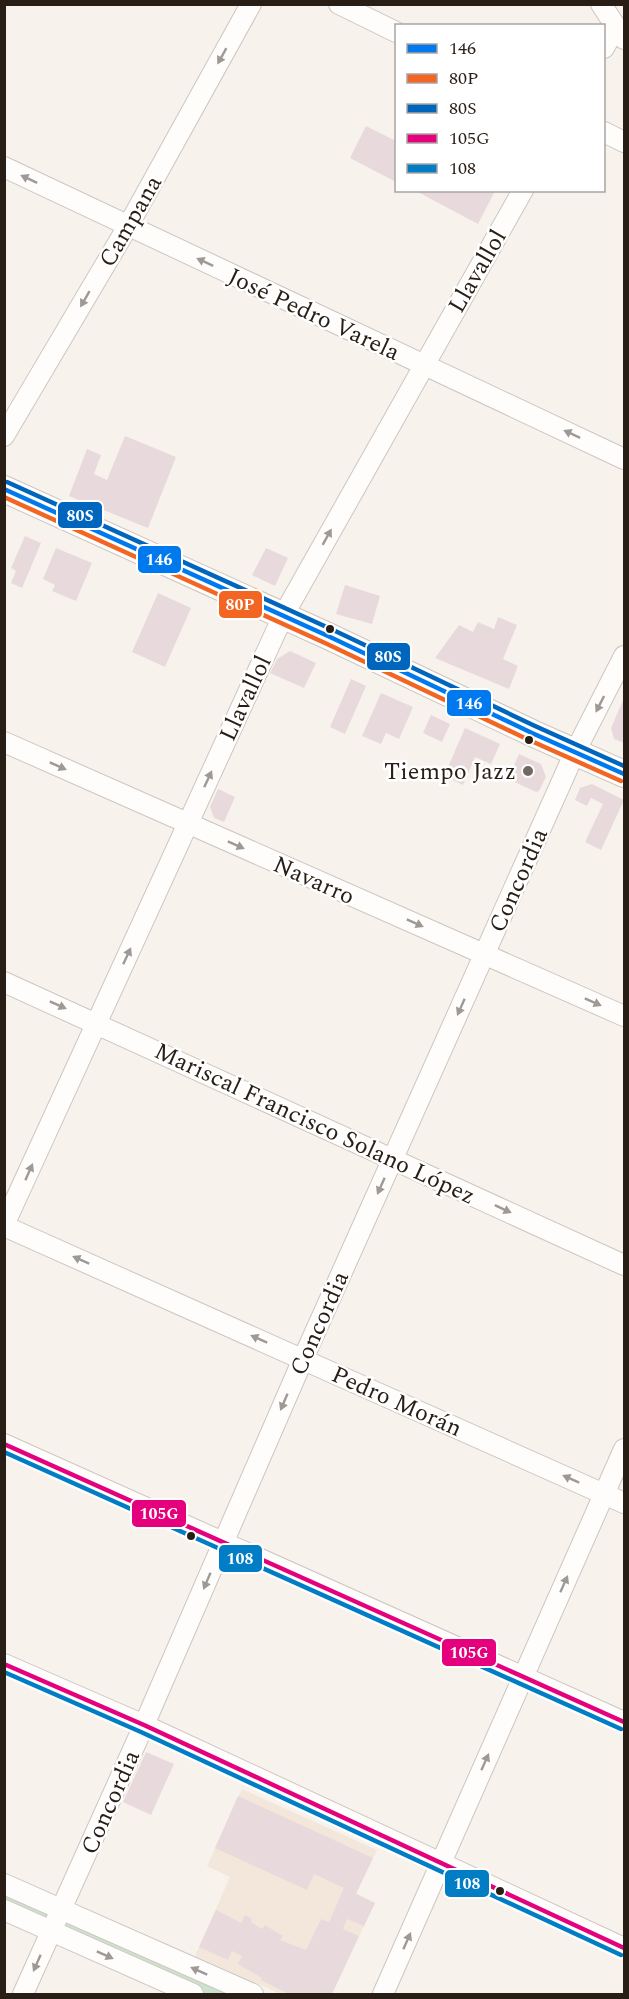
<svg xmlns="http://www.w3.org/2000/svg" width="629" height="1999" viewBox="0 0 629 1999" font-family="Spectral,serif">
  <style>
    .education { fill: #f3e7db }
    .green { fill: #cbe2cd }
    .building { fill: #e8dadc }
    .lines { fill: none; stroke-linecap: round; stroke-linejoin: round }
    .minor-casing { stroke: #cec5bf; stroke-width: 22 }
    .major-casing { stroke: #cec5bf; stroke-width: 28 }
    .minor { stroke: #fefdfc; stroke-width: 20 }
    .major { stroke: #fefdfc; stroke-width: 26 }
    .bus-1-casing { stroke: #fff; stroke-width: 9 }
    .bus-2-casing { stroke: #fff; stroke-width: 9 }
    .bus-3-casing { stroke: #fff; stroke-width: 9 }
    .bus-4-casing { stroke: #fff; stroke-width: 9 }
    .bus-5-casing { stroke: #fff; stroke-width: 9 }
    .bus-1 { stroke: #0079ef; stroke-width: 4.5 }
    .bus-2 { stroke: #f26522; stroke-width: 4.5 }
    .bus-3 { stroke: #0065bd; stroke-width: 4.5 }
    .bus-4 { stroke: #e5007d; stroke-width: 4.5 }
    .bus-5 { stroke: #007dc5; stroke-width: 4.5 }
    .oneway { fill: #9e9994 }
    .bus-dot { fill: #291e16; stroke: #fff; stroke-width: 2 }
    .poi-dot { fill: #716861; stroke: #fff; stroke-width: 2 }
    .labels { text-anchor: middle; stroke-width: 5; stroke-linejoin: round; paint-order: stroke }
    .street-label { font-size: 24px; fill: #291e16; stroke: #fff }
    .poi-label { font-size: 24px; fill: #291e16; stroke: #fff; text-anchor: end }
    .line-badge { stroke: #fff; stroke-width: 2 }
    .badge-label { font-size: 16px; text-anchor: middle; font-weight: bold; fill: #fff }
  </style>
  <rect width="100%" height="100%" fill="#f8f2ed"/>
  <path class="education" d="M242 1789 377 1850 356 1893 375 1903 332 1994H281L195 1956 230 1877 207 1866Z"/>
  <path class="green" d="M5 1884 253 1994H193L5 1910Z"/>
  <path class="building" d="M366 126 396 141V182L350 158Z
    M414 190H494L495 191 478 224Z
    M125 436 176 457 148 528 69 496 87 449 101 455 94 474 107 480Z
    M25 536 41 543 22 588 11 583 16 571 11 568Z
    M56 548 92 563 76 601 52 591 55 585 43 579Z
    M266 548 288 558 275 586 252 575Z
    M345 585 380 596 372 624 336 614Z
    M158 593 191 608 165 667 132 652Z
    M498 617 517 625 503 659 518 666 509 689 435 658 459 625 473 632 478 622 494 629Z
    M290 651 316 663 304 688 270 673 277 659Z
    M351 679 366 686 345 734 330 727Z
    M381 693 413 707 399 739 386 733 381 744 362 736Z
    M624 698V743L614 739 611 728Z
    M431 715 450 724 442 742 423 733Z
    M465 728 500 744 491 764 475 757 463 785 444 776Z
    M519 754 541 764 546 777 539 791 536 792 508 779Z
    M592 784 624 800 601 850 585 842 603 804 591 798 587 806 575 800 580 788Z
    M218 789 235 797 224 822 214 818 210 807Z
    M146 1752 174 1764 151 1815 123 1802Z
    M238 1796 373 1858 356 1894 375 1903 364 1926 347 1919 343 1929 359 1936 332 1994H286L287 1993 261 1980 262 1978 238 1964 242 1956 232 1951 228 1960 199 1947 216 1910 241 1923 245 1915 252 1919 251 1922 262 1929 265 1925 283 1936 280 1940 306 1950 321 1919 329 1922 344 1888 314 1874 307 1890 215 1848Z"/>
  <g class="lines">
    <defs>
      <path id="minor" d="M339 4 396 32
        M601 4 624 39
        M604 48 616 26
        M604 132 624 142
        M4 167 624 459
        M4 436 128 226 251 4
        M4 742 624 1016
        M4 982 624 1265
        M4 1225 283 616 523 190
        M4 1226 624 1503
        M4 1444 624 1722
        M4 1664 144 1725 624 1948
        M4 1884 253 1994
        M4 1910 193 1994
        M23 1994 144 1725 303 1359 575 752 624 656
        M383 1994 624 1449"/>
      <path id="major" d="M4 489 328 636 532 733 624 774"/>
    </defs>
    <use href="#minor" class="minor-casing"/>
    <use href="#major" class="major-casing"/>
    <use href="#minor" class="minor"/>
    <use href="#major" class="major"/>
    <defs>
      <path id="bus-1" d="M4 489 328 636 532 733 624 774"/>
      <path id="bus-2" d="M4 497 325 643 529 740 621 781"/>
      <path id="bus-3" d="M7 482 331 629 535 726 624 766"/>
      <path id="bus-4" d="M4 1444 624 1722
        M4 1664 144 1725 624 1948"/>
      <path id="bus-5" d="M4 1452 621 1729
        M4 1672 141 1732 621 1955"/>
    </defs>
    <use href="#bus-1" class="bus-1-casing"/>
    <use href="#bus-2" class="bus-2-casing"/>
    <use href="#bus-3" class="bus-3-casing"/>
    <use href="#bus-4" class="bus-4-casing"/>
    <use href="#bus-5" class="bus-5-casing"/>
    <use href="#bus-1" class="bus-1"/>
    <use href="#bus-2" class="bus-2"/>
    <use href="#bus-3" class="bus-3"/>
    <use href="#bus-4" class="bus-4"/>
    <use href="#bus-5" class="bus-5"/>
  </g>
  <defs><path id="oneway-solid" d="M-6-.8H1V-3.2L6.5 0L1 3.2V.8H-6Z" transform="scale(1.5)"/></defs>
  <g class="oneway">
    <use href="#oneway-solid" transform="translate(222 56) rotate(119)"/>
    <use href="#oneway-solid" transform="translate(29 179) rotate(-155)"/>
    <use href="#oneway-solid" transform="translate(205 262) rotate(-155)"/>
    <use href="#oneway-solid" transform="translate(85 299) rotate(120)"/>
    <use href="#oneway-solid" transform="translate(572 434) rotate(-155)"/>
    <use href="#oneway-solid" transform="translate(327 537) rotate(-61)"/>
    <use href="#oneway-solid" transform="translate(600 704) rotate(117)"/>
    <use href="#oneway-solid" transform="translate(58 766) rotate(24)"/>
    <use href="#oneway-solid" transform="translate(208 779) rotate(-65)"/>
    <use href="#oneway-solid" transform="translate(236 845) rotate(24)"/>
    <use href="#oneway-solid" transform="translate(415 923) rotate(24)"/>
    <use href="#oneway-solid" transform="translate(127 956) rotate(-65)"/>
    <use href="#oneway-solid" transform="translate(593 1002) rotate(24)"/>
    <use href="#oneway-solid" transform="translate(58 1005) rotate(24)"/>
    <use href="#oneway-solid" transform="translate(461 1007) rotate(114)"/>
    <use href="#oneway-solid" transform="translate(29 1172) rotate(-66)"/>
    <use href="#oneway-solid" transform="translate(381 1186) rotate(114)"/>
    <use href="#oneway-solid" transform="translate(503 1209) rotate(25)"/>
    <use href="#oneway-solid" transform="translate(81 1260) rotate(-156)"/>
    <use href="#oneway-solid" transform="translate(259 1339) rotate(-156)"/>
    <use href="#oneway-solid" transform="translate(284 1402) rotate(113)"/>
    <use href="#oneway-solid" transform="translate(571 1479) rotate(-156)"/>
    <use href="#oneway-solid" transform="translate(207 1581) rotate(113)"/>
    <use href="#oneway-solid" transform="translate(564 1584) rotate(-66)"/>
    <use href="#oneway-solid" transform="translate(485 1762) rotate(-66)"/>
    <use href="#oneway-solid" transform="translate(407 1941) rotate(-66)"/>
    <use href="#oneway-solid" transform="translate(105 1955) rotate(24)"/>
    <use href="#oneway-solid" transform="translate(37 1963) rotate(114)"/>
    <use href="#oneway-solid" transform="translate(199 1971) rotate(-156)"/>
  </g>
  <g class="bus-dot">
    <circle cx="330" cy="629" r="5"/>
    <circle cx="529" cy="740" r="5"/>
    <circle cx="191" cy="1536" r="5"/>
    <circle cx="500" cy="1891" r="5"/>
  </g>
  <circle class="poi-dot" cx="528" cy="771" r="6"/>
  <g class="labels">
    <g class="street-label">
      <text transform="translate(130 221) rotate(-60)" y="8">Campana</text>
      <text transform="translate(477 271) rotate(-60)" y="8">Llavallol</text>
      <text transform="translate(314 314) rotate(25)" y="8">José Pedro Varela</text>
      <text transform="translate(245 698) rotate(-65)" y="8">Llavallol</text>
      <text transform="translate(314 880) rotate(24)" y="8">Navarro</text>
      <text transform="translate(518 880) rotate(-66)" y="8">Concordia</text>
      <text transform="translate(315 1123) rotate(25)" y="8">Mariscal Francisco Solano López</text>
      <text transform="translate(319 1323) rotate(-66)" y="8">Concordia</text>
      <text transform="translate(397 1401) rotate(24)" y="8">Pedro Morán</text>
      <text transform="translate(110 1802) rotate(-66)" y="8">Concordia</text>
    </g>
    <g class="poi-label">
      <text x="516" y="779">Tiempo Jazz</text>
    </g>
  </g>
  <g class="line-badge">
    <rect x="57" y="501" width="46" height="28" rx="6" fill="#0065bd"/>
    <rect x="137" y="545" width="45" height="29" rx="6" fill="#0079ef"/>
    <rect x="218" y="590" width="45" height="29" rx="6" fill="#f26522"/>
    <rect x="366" y="642" width="45" height="29" rx="6" fill="#0065bd"/>
    <rect x="446" y="689" width="46" height="28" rx="6" fill="#0079ef"/>
    <rect x="131" y="1499" width="56" height="29" rx="6" fill="#e5007d"/>
    <rect x="218" y="1544" width="45" height="29" rx="6" fill="#007dc5"/>
    <rect x="441" y="1638" width="56" height="29" rx="6" fill="#e5007d"/>
    <rect x="444" y="1869" width="46" height="29" rx="6" fill="#007dc5"/>
  </g>
  <g class="badge-label">
    <text x="80" y="521">80S</text>
    <text x="159" y="565">146</text>
    <text x="240" y="610">80P</text>
    <text x="388" y="662">80S</text>
    <text x="469" y="709">146</text>
    <text x="159" y="1519">105G</text>
    <text x="240" y="1564">108</text>
    <text x="469" y="1658">105G</text>
    <text x="467" y="1889">108</text>
  </g>
  <rect width="629" height="1999" fill="none" stroke="#291e16" stroke-width="12"/>
  <rect x="395" y="24" width="210" height="168" fill="#ffffff" stroke="#a9a5a2" stroke-width="1.5"/>
  <rect x="407" y="44" width="30" height="9" fill="#0079ef" stroke="#a9a5a2" stroke-width="1.5"/>
  <text x="449" y="54" font-size="18" fill="#291e16">146</text>
  <rect x="407" y="74" width="30" height="9" fill="#f26522" stroke="#a9a5a2" stroke-width="1.5"/>
  <text x="449" y="84" font-size="18" fill="#291e16">80P</text>
  <rect x="407" y="104" width="30" height="9" fill="#0065bd" stroke="#a9a5a2" stroke-width="1.5"/>
  <text x="449" y="114" font-size="18" fill="#291e16">80S</text>
  <rect x="407" y="134" width="30" height="9" fill="#e5007d" stroke="#a9a5a2" stroke-width="1.5"/>
  <text x="449" y="144" font-size="18" fill="#291e16">105G</text>
  <rect x="407" y="164" width="30" height="9" fill="#007dc5" stroke="#a9a5a2" stroke-width="1.5"/>
  <text x="449" y="174" font-size="18" fill="#291e16">108</text>
</svg>
